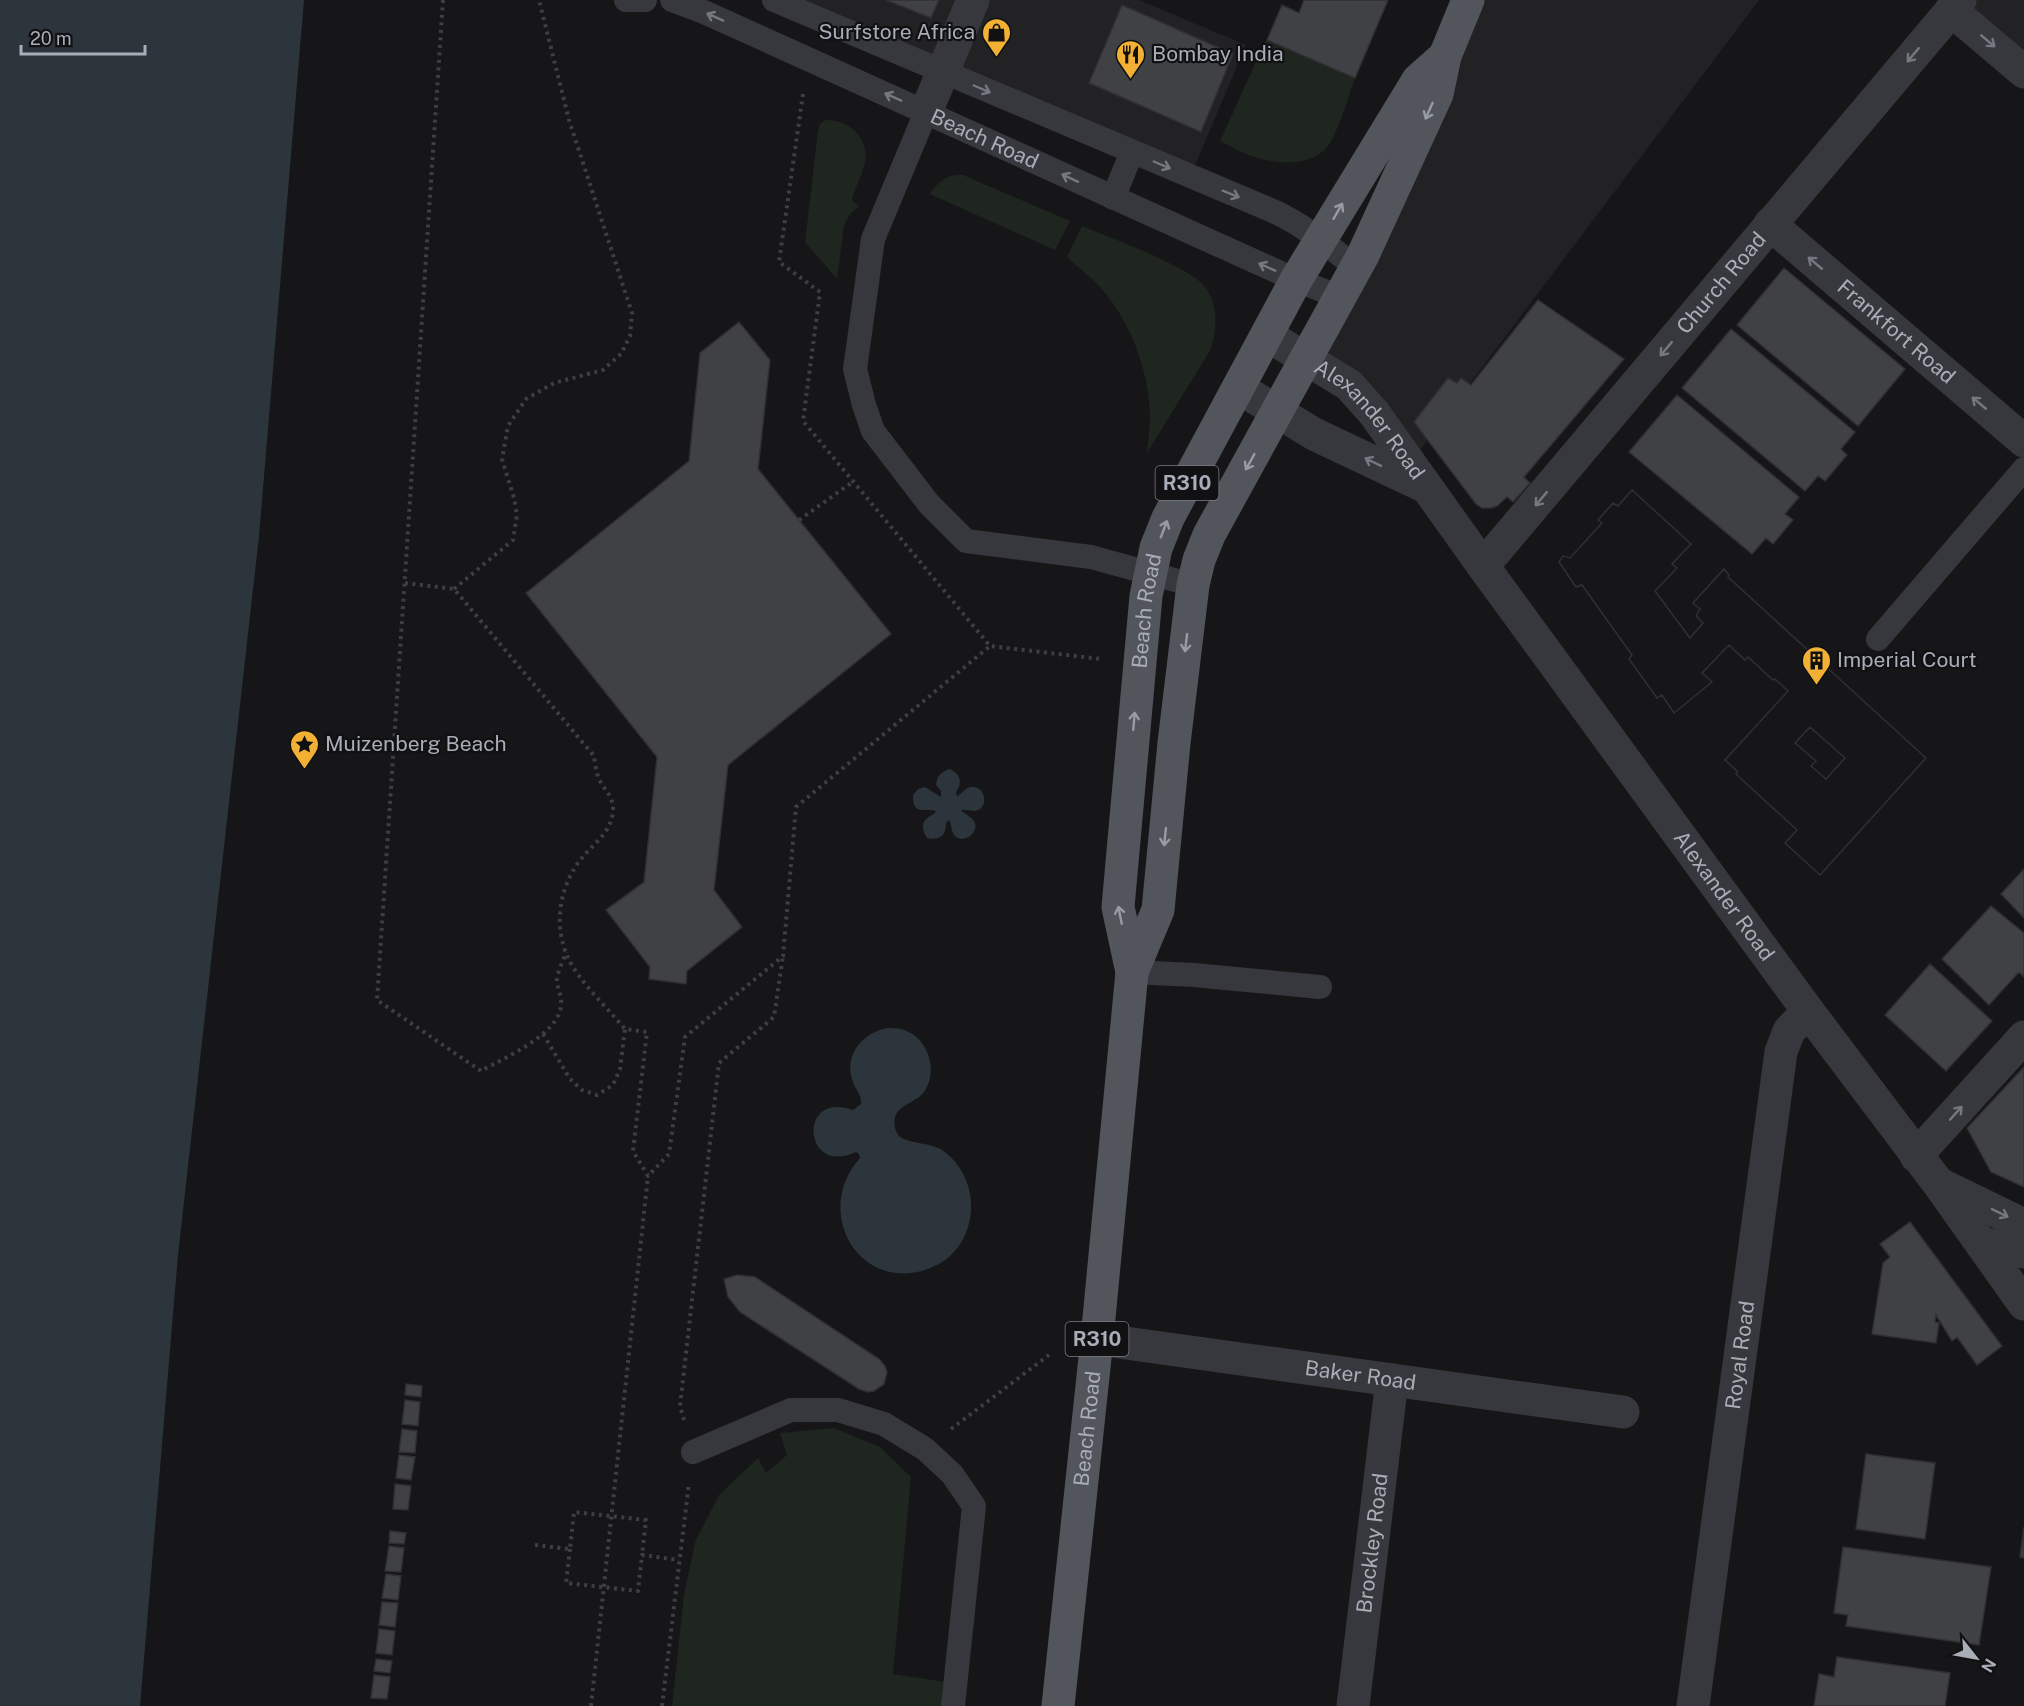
<svg xmlns="http://www.w3.org/2000/svg" width="2024" height="1706" viewBox="0 0 2024 1706" font-family="'Public Sans',sans-serif">
  <style>
    .built { fill: #222225 }
    .green { fill: #1e261f }
    .water { fill: #2c353c }
    .building { fill: #404145; stroke: #303034; stroke-width: 1.5; fill-rule: evenodd }
    .lines { fill: none; stroke-linecap: round; stroke-linejoin: round }
    .path { stroke: #3d3f44; stroke-width: 4; stroke-dasharray: 3 4.5; stroke-linecap: butt }
    .service { stroke: #37383d; stroke-width: 24 }
    .minor { stroke: #37383d; stroke-width: 33 }
    .primary { stroke: #53555c; stroke-width: 33 }
    .path-bridge { stroke: #3d3f44; stroke-width: 4; stroke-dasharray: 3 4.5; stroke-linecap: butt }
    .oneway { stroke: #757881 }
    .oneway2 { stroke: #979ba6 }
    .labels { text-anchor: middle; stroke-width: 4.5; stroke-linejoin: round; paint-order: stroke }
    .shield { fill: #111113; stroke: #7b7e86; stroke-width: 1.5 }
    .shield-label { font-size: 20px; font-weight: bold; fill: #a8adb8 }
    .poi-label { font-size: 21px; fill: #a8adb8; stroke: #111113; text-anchor: start }
    .street-label { font-size: 21px; fill: #a8adb8; stroke: #111113 }
  </style>
  <rect width="100%" height="100%" fill="#161618"/>
  <path class="built" d="M774 0H1139L1246 45 1190 177Z
    M1468 0H1759L1411 462 1306 358Z
    M1960 0H2024V72Z"/>
  <path class="green" d="M1266 40 1355 78C1349 95 1339 129 1330 143 1315 166 1282 165 1258 158 1245 155 1232 147 1220 141Z
    M825 120C848 119 870 138 865 162 863 174 856 186 852 198L853 202 859 206 850 214 844 225 837 279 805 242 818 131 820 124Z
    M955 175H963L1070 221 1055 250 930 194C936 184 943 178 955 175Z
    M1082 226C1108 237 1191 267 1205 287 1219 306 1217 328 1211 349L1147 453C1148 440 1150 428 1150 416 1149 370 1130 319 1098 285 1089 275 1077 267 1067 257Z
    M834 1428 880 1447 911 1477 893 1674 945 1682 943 1706H672L684 1596 695 1542 719 1495 758 1458 766 1473 787 1455 780 1433Z"/>
  <path class="water" d="M0 0H304L259 536 178 1255 140 1706H0Z
    M949 769C960 773 963 782 956 792L957 796C962 794 966 786 973 787 984 787 988 802 980 809 974 813 967 809 961 810 965 815 973 817 975 823 978 833 965 843 956 837 951 833 952 825 949 820L946 823C946 836 939 841 927 838 920 827 922 819 934 814L936 811C924 807 913 817 913 795L918 789 925 787 941 797V791L936 785C937 776 940 773 949 769Z
    M887 1028C892 1028 897 1028 901 1029 928 1036 939 1070 924 1092 917 1101 906 1103 898 1111 893 1117 893 1130 899 1136 906 1143 931 1143 942 1150 978 1175 981 1228 949 1257 942 1263 933 1267 925 1270 857 1291 813 1210 860 1158L859 1154 856 1152C803 1177 797 1090 853 1110L861 1104C862 1095 856 1091 853 1082 843 1056 862 1033 887 1028Z"/>
  <path class="building" d="M886 0H939L931 18Z
    M1304 0H1388L1355 78 1267 40 1282 5 1299 13Z
    M1122 5 1233 54 1201 132 1089 83Z
    M1784 268 1905 369 1858 426 1737 325Z
    M1538 300 1624 359 1524 477 1530 483 1513 502 1507 497 1497 506 1491 508H1482L1476 504 1414 422 1448 378 1457 383 1461 378 1471 385Z
    M739 322 770 360 758 469 891 634 728 765 714 890 742 927 687 971 686 984 649 979 650 967 606 910 644 882 657 757 526 593 689 461 700 353Z
    M1731 329 1855 432 1841 449 1847 455 1825 481 1818 476 1805 491 1682 388Z
    M1677 395 1799 497 1785 514 1793 520 1773 544 1766 538 1752 554 1629 452Z
    M1632 490 1691 544 1672 564 1677 568 1655 591 1690 638 1703 623 1696 616 1700 609 1693 603 1724 569 1729 575 1728 577 1926 758 1820 875 1785 843 1797 830 1736 774 1738 772 1725 760 1788 691 1775 679 1773 680 1748 657 1745 660 1729 645 1702 673 1712 682 1674 713 1662 695 1657 698 1629 659 1632 655 1582 585 1576 587 1559 562 1563 556 1570 558 1602 523 1598 520 1613 503 1618 506ZM1810 727 1845 758 1826 779 1811 766 1816 761 1795 743Z
    M1632 490 1691 544 1672 564 1677 568 1655 591 1690 638 1703 623 1696 616 1700 609 1693 603 1724 569 1729 575 1728 577 1926 758 1820 875 1785 843 1797 830 1736 774 1738 772 1725 760 1788 691 1775 679 1773 680 1748 657 1745 660 1729 645 1702 673 1712 682 1674 713 1662 695 1657 698 1629 659 1632 655 1582 585 1576 587 1559 562 1563 556 1570 558 1602 523 1598 520 1613 503 1618 506Z
    M1810 727 1845 758 1826 779 1811 766 1816 761 1795 743Z
    M2024 869V918L2001 894Z
    M1991 906 2024 933V977L2019 972 1989 1005 1942 959Z
    M1930 964 1992 1021 1946 1071 1885 1015Z
    M2024 1067V1187L1991 1172 1967 1128Z
    M1910 1222 2002 1346 1977 1365 1957 1337 1952 1341 1936 1315 1935 1322 1939 1323 1936 1343 1872 1334 1883 1263 1890 1257 1880 1244Z
    M737 1275 755 1277 879 1359 885 1366 887 1372 884 1384 874 1391 868 1392 859 1389 740 1312 728 1297 724 1279Z
    M406 1384 422 1386 421 1397 405 1395Z
    M405 1400 420 1402 418 1426 402 1424Z
    M402 1429 417 1431 415 1453 399 1452Z
    M1866 1454 1935 1463 1925 1539 1856 1529Z
    M399 1455 415 1457 411 1480 396 1478Z
    M395 1484 411 1486 408 1510 393 1509Z
    M2024 1527V1558L2020 1557Z
    M390 1531 406 1533 404 1544 389 1543Z
    M389 1546 404 1548 401 1572 385 1571Z
    M1843 1547 1991 1567 1979 1645 1846 1626 1848 1615 1834 1613Z
    M386 1574 401 1576 398 1600 382 1598Z
    M382 1602 398 1603 395 1627 379 1625Z
    M379 1629 395 1631 392 1655 376 1653Z
    M1837 1657 1950 1673 1945 1706H1814L1819 1674 1834 1677Z
    M376 1659 392 1661 390 1673 374 1671Z
    M374 1675 390 1677 387 1699 371 1698Z"/>
  <g class="lines">
    <path class="path" d="M443 0 377 1000 481 1071C504 1058 558 1035 561 1006 562 997 559 992 557 983 556 975 563 961 566 952
      M803 94 779 262 820 292 803 421 990 646 1101 659
      M799 520 854 481
      M405 583 454 589 594 756C595 763 596 772 599 779 604 790 614 796 613 811 611 833 594 843 581 859 556 891 552 936 575 970 589 991 609 1010 625 1029L647 1032 633 1151 648 1176 669 1154 685 1037 783 956 796 807 990 646
      M454 589 513 540 517 515 514 498 502 459 508 426 526 399 554 383 603 370 621 354 630 336 632 313 569 120 539 0
      M543 1034 570 1079 582 1090 597 1095 613 1085 620 1069 625 1029
      M684 1420 680 1406 719 1063 774 1017 783 956
      M951 1429 1049 1355
      M535 1545 570 1549 574 1512 646 1520 642 1555
      M570 1549 566 1583 638 1591 642 1555 679 1560
      M662 1706 689 1483"/>
    <g class="service">
      <path d="M626 0H645"/>
      <path id="s1" d="M672 0 704 12 1296 280 1340 297"/>
      <path d="M774 0 1273 211C1304 225 1330 247 1357 268"/>
      <path d="M926 112 873 239 855 369 864 405 873 431 929 504 966 541 1091 557 1193 585"/>
      <path d="M1113 198 1132 152"/>
      <path d="M1878 639 2024 469"/>
      <path d="M1132 972 1194 975 1320 987"/>
      <path d="M693 1452 791 1410H838L884 1424 925 1449 952 1474 974 1506 953 1706"/>
    </g>
    <g class="minor">
      <path d="M1951 10 2024 72"/>
      <path d="M926 112 973 0"/>
      <path id="s2" d="M1770 224 2024 441"/>
      <path id="s3" d="M1267 335 1349 385 1374 413 1483 566 1808 1011 1938 1183 2024 1304"/>
      <path d="M1239 388 1314 434 1426 487"/>
      <path id="s4" d="M1483 566 1960 0"/>
      <path d="M1916 1156 2024 1037"/>
      <path d="M1942 1185 2024 1225"/>
      <path d="M1981 1243 2024 1252"/>
      <path id="s5" d="M1097 1339 1623 1412"/>
      <path id="s6" d="M1353 1706 1392 1380"/>
      <path id="s7" d="M1693 1706 1781 1052 1789 1031 1808 1011"/>
    </g>
    <g class="primary">
      <path id="s8" d="M1132 972 1118 907 1146 596 1156 548 1168 518 1296 280 1418 80 1445 56"/>
      <path id="s9" d="M1058 1706 1097 1339 1132 972 1158 910 1174 743 1193 585 1199 560 1209 535 1363 255 1437 94 1445 56 1468 0"/>
    </g>
    <path class="path-bridge" d="M591 1706 648 1176"/>
  </g>
  <defs><path id="oneway-shaft" d="M-6 0H5M1.5-3L5.5 0L1.5 3" fill="none" stroke-width="1.6" stroke-linecap="round" stroke-linejoin="round" transform="scale(1.5)"/></defs>
  <g class="oneway">
    <use href="#oneway-shaft" transform="translate(715 17) rotate(-156)"/>
    <use href="#oneway-shaft" transform="translate(1988 41) rotate(40)"/>
    <use href="#oneway-shaft" transform="translate(1913 55) rotate(130)"/>
    <use href="#oneway-shaft" transform="translate(982 89) rotate(23)"/>
    <use href="#oneway-shaft" transform="translate(893 97) rotate(-156)"/>
    <use href="#oneway-shaft" transform="translate(1162 165) rotate(23)"/>
    <use href="#oneway-shaft" transform="translate(1070 178) rotate(-155)"/>
    <use href="#oneway-shaft" transform="translate(1231 194) rotate(22)"/>
    <use href="#oneway-shaft" transform="translate(1815 263) rotate(-140)"/>
    <use href="#oneway-shaft" transform="translate(1267 267) rotate(-156)"/>
    <use href="#oneway-shaft" transform="translate(1666 349) rotate(130)"/>
    <use href="#oneway-shaft" transform="translate(1979 403) rotate(-140)"/>
    <use href="#oneway-shaft" transform="translate(1373 462) rotate(-154)"/>
    <use href="#oneway-shaft" transform="translate(1541 499) rotate(130)"/>
    <use href="#oneway-shaft" transform="translate(1956 1113) rotate(-48)"/>
    <use href="#oneway-shaft" transform="translate(2000 1213) rotate(26)"/>
  </g>
  <g class="oneway2">
    <use href="#oneway-shaft" transform="translate(1429 111) rotate(114)"/>
    <use href="#oneway-shaft" transform="translate(1338 211) rotate(-60)"/>
    <use href="#oneway-shaft" transform="translate(1250 462) rotate(119)"/>
    <use href="#oneway-shaft" transform="translate(1164 529) rotate(-69)"/>
    <use href="#oneway-shaft" transform="translate(1186 643) rotate(97)"/>
    <use href="#oneway-shaft" transform="translate(1134 721) rotate(-85)"/>
    <use href="#oneway-shaft" transform="translate(1165 837) rotate(96)"/>
    <use href="#oneway-shaft" transform="translate(1120 915) rotate(-101)"/>
  </g>
  <defs>
    <symbol id="shop-pin" viewBox="-11 -11 22 30"><path d="M0 17L-7.5 6A9.5 9.5 0 1 1 7.5 6Z" fill="#f2b134" stroke="#111113"/><path d="M-5-2.5h2.3a2.7 3.5 0 0 1 5.4 0H5L5.5 6h-11ZM-1.5-2.5h3a1.5 2.3 0 0 0-3 0Z" fill="#111"/></symbol>
    <symbol id="restaurant-pin" viewBox="-11 -11 22 30"><path d="M0 17L-7.5 6A9.5 9.5 0 1 1 7.5 6Z" fill="#f2b134" stroke="#111113"/><path d="M-5-6h1v4h1v-4h1v4h1v-4h1v5L-1.5 .5V6h-2V.5L-5-1ZM5-6V6H3V1.5H1.5Q1.5-4 5-6Z" fill="#111"/></symbol>
    <symbol id="building-pin" viewBox="-11 -11 22 30"><path d="M0 17L-7.5 6A9.5 9.5 0 1 1 7.5 6Z" fill="#f2b134" stroke="#111113"/><path d="M-4-6H4V6H1V3H-1V6H-4ZM-2.5-4.3h1.7v1.8h-1.7ZM.8-4.3h1.7v1.8H.8ZM-2.5-1h1.7V.8h-1.7ZM.8-1h1.7V.8H.8Z" fill="#111"/></symbol>
    <symbol id="sight-pin" viewBox="-11 -11 22 30"><path d="M0 17L-7.5 6A9.5 9.5 0 1 1 7.5 6Z" fill="#f2b134" stroke="#111113"/><path d="M0-6L1.8-2.2L6-1.7L2.9 1.2L3.7 5.4L0 3.3L-3.7 5.4L-2.9 1.2L-6-1.7L-1.8-2.2Z" fill="#111"/></symbol>
  </defs>
  <g fill-rule="evenodd">
    <use href="#shop-pin" x="980" y="16" width="33" height="45"/>
    <use href="#restaurant-pin" x="1114" y="38" width="33" height="45"/>
    <use href="#building-pin" x="1800" y="644" width="33" height="45"/>
    <use href="#sight-pin" x="288" y="728" width="33" height="45"/>
  </g>
  <g class="labels">
    <g class="shield">
      <rect x="1155.5" y="466" width="63" height="34" rx="4.5"/>
      <rect x="1065.5" y="1322" width="63" height="34" rx="4.5"/>
    </g>
    <g class="shield-label">
      <text x="1187" y="490">R310</text>
      <text x="1097" y="1346">R310</text>
    </g>
    <g class="poi-label">
      <text x="975" y="39" text-anchor="end">Surfstore Africa</text>
      <text x="1152" y="61">Bombay India</text>
      <text x="1837" y="667">Imperial Court</text>
      <text x="325" y="751">Muizenberg Beach</text>
    </g>
    <g class="street-label">
      <text dy="7" stroke="none"><textPath href="#s1" startOffset="342">Beach Road</textPath></text>
      <text dy="7" stroke="none"><textPath href="#s4" startOffset="370">Church Road</textPath></text>
      <text dy="7" stroke="none"><textPath href="#s2" startOffset="166">Frankfort Road</textPath></text>
      <text dy="7" stroke="none"><textPath href="#s3" startOffset="135">Alexander Road</textPath></text>
      <text dy="7" stroke="none"><textPath href="#s8" startOffset="364">Beach Road</textPath></text>
      <text dy="7" stroke="none"><textPath href="#s3" startOffset="730">Alexander Road</textPath></text>
      <text dy="7" stroke="none"><textPath href="#s7" startOffset="354">Royal Road</textPath></text>
      <text dy="7" stroke="none"><textPath href="#s5" startOffset="266">Baker Road</textPath></text>
      <text dy="7" stroke="none"><textPath href="#s9" startOffset="279">Beach Road</textPath></text>
      <text dy="7" stroke="none"><textPath href="#s6" startOffset="164">Brockley Road</textPath></text>
    </g>
  </g>
  <g transform="translate(1976 1658) rotate(121)" stroke="#111113" stroke-width="4.5" paint-order="stroke">
  <path d="M0-4.5L10 22L0 15L-10 22Z" fill="#a8adb8"/>
  <text y="-9" font-size="16" font-weight="bold" text-anchor="middle" fill="#a8adb8">N</text>
  </g>
  <path d="M21 45v9h124v-9" fill="none" stroke="#a8adb8" stroke-width="3"/>
  <text x="30" y="45" font-size="18" fill="#a8adb8" stroke="#111113" stroke-width="4.5" paint-order="stroke">20 m</text>
</svg>
